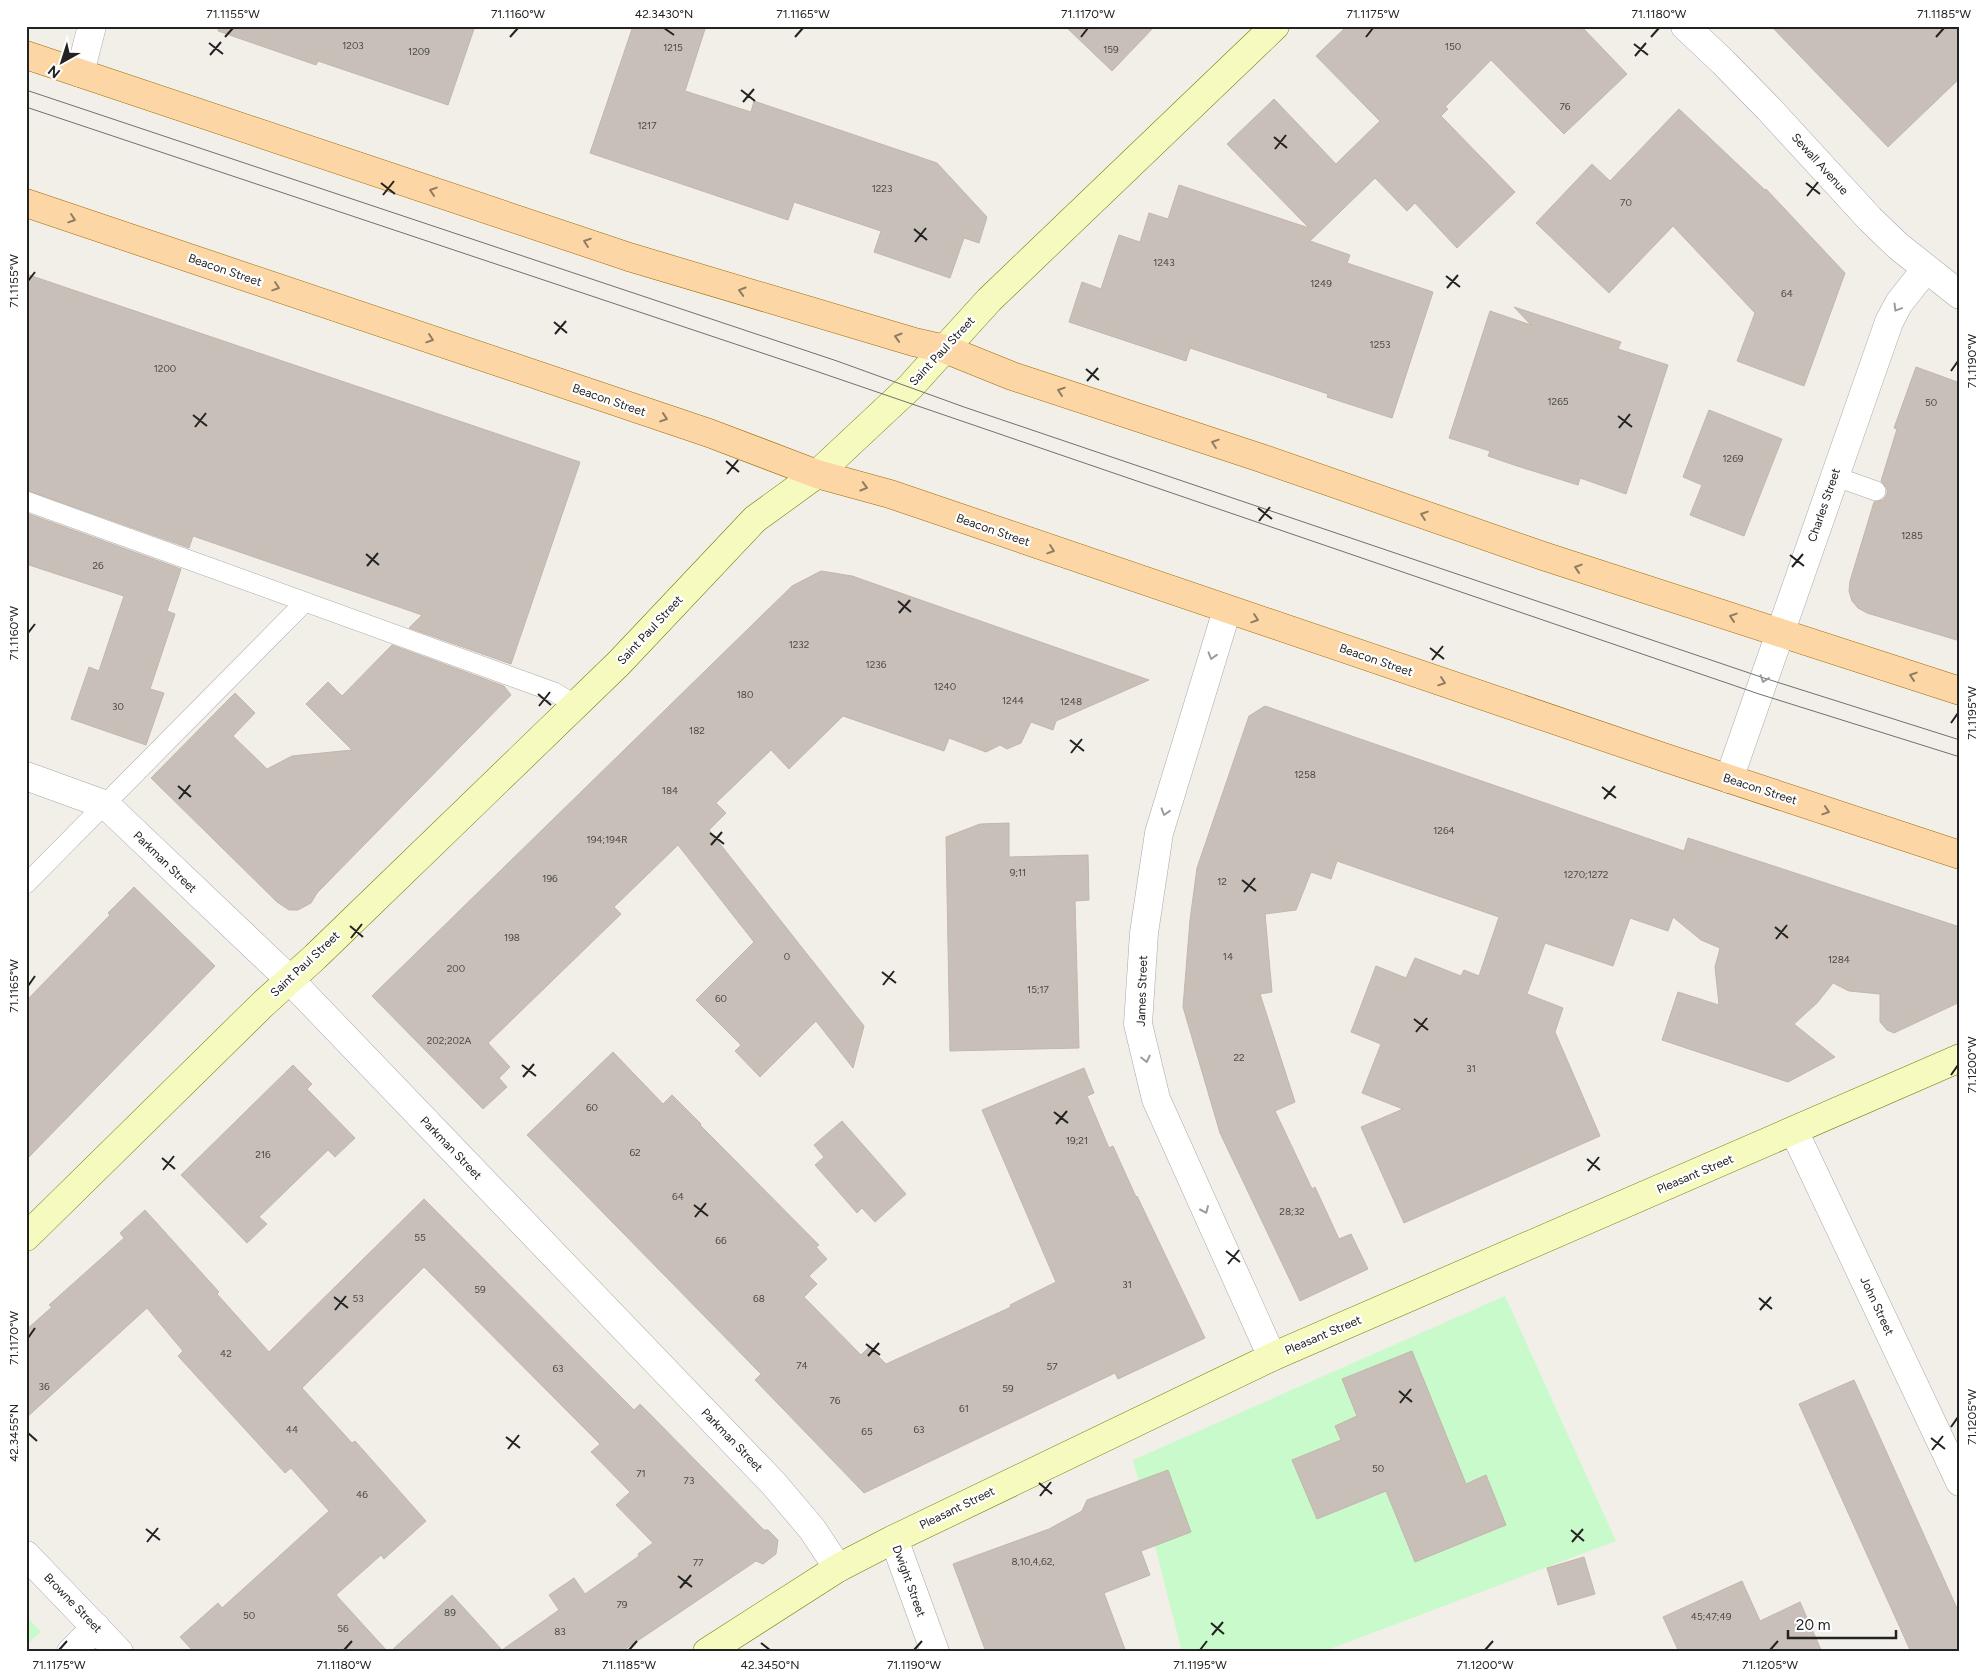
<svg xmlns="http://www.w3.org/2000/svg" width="1986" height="1678" viewBox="0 0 1986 1678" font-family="Figtree,sans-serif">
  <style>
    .park { fill: #c8facc }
    .building { fill: #c7bfb8; stroke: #c4b6ab }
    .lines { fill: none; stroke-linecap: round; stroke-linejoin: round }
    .lane-casing { stroke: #a9a9a9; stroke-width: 20 }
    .street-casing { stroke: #a9a9a9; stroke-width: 29 }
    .secondary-casing { stroke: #707d05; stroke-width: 29 }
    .primary-casing { stroke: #a06b00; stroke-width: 29 }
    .lane { stroke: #fff; stroke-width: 19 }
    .street { stroke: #fff; stroke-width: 28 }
    .secondary { stroke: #f7fabf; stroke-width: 28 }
    .primary { stroke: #fcd6a4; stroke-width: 28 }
    .tram { stroke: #707070; stroke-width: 1 }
    .oneway { stroke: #8f7c63 }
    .oneway2 { stroke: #9c9c9c }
    .ticks { fill: none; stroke: #222; stroke-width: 2 }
    .labels { text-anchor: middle; stroke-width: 4.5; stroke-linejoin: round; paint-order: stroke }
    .number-label { font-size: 10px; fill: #4b4948 }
    .street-label { font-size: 12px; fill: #222; stroke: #fff }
    .neatline { fill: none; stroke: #222; stroke-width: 2 }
    .ticks-label { font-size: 12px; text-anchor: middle; fill: #222 }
  </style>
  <rect width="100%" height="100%" fill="#f2efe9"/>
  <path class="park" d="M1505 1296 1616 1541 1322 1652H1182L1133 1460Z
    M26 1616 41 1632 26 1645Z"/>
  <path class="building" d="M219 26H475L448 105 318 61 316 65 218 31Z
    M633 26H706L685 91 751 112 754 101 937 163 987 217 979 243 964 238 950 278 874 252 881 231 794 202 788 220 590 153Z
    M1065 26H1155L1112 71Z
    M1347 26H1581L1627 74 1564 134 1491 60 1445 107 1448 109 1441 116 1515 192 1457 248 1415 203 1407 211 1375 178 1310 241 1350 255 1347 263 1433 292 1392 418 1327 397 1328 394 1190 348 1186 361 1069 322 1082 282 1101 289 1119 235 1140 242 1149 213 1168 219 1179 185 1309 228 1227 144 1274 99 1336 164 1380 121 1316 56Z
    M1771 26H1960V78L1888 147Z
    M1679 109 1765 190 1766 189 1845 273 1804 386 1737 361 1755 313 1673 226 1609 293 1536 223 1592 164 1610 181Z
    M26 274 580 462 511 664 409 628 422 615 193 536 189 548 26 490Z
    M1514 307 1621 342 1618 349 1668 365 1626 494 1580 478 1578 485 1517 466 1488 456 1490 451 1449 438 1490 311 1531 325Z
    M1916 367 1960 383V641L1867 613 1858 608 1852 601 1849 591 1850 581 1874 502 1883 500 1887 494V489L1881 481 1897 429 1894 428Z
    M1709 410 1782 439 1744 536 1690 515 1702 485 1683 477Z
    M26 513 181 569 167 611 175 614 150 689 164 693 146 745 71 719 89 667 99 671 124 596 26 564Z
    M821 571 852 576 1149 680 1056 721 1053 730 1031 722 1021 743 1007 749 1000 745 986 752 949 738 944 751 843 716 789 769 771 750 716 803 726 813 709 830 864 1026 853 1068 816 1021 760 1077 735 1051 741 1045 696 1000 754 942 678 845 614 907 621 914 488 1043 510 1067 499 1078 507 1087 483 1109 372 996 792 586Z
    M392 645 504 686 511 695 317 893 311 903 298 910H289L277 902 151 778 235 693 255 713 233 736 267 769 292 756 352 750 306 704 328 682 342 696Z
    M1265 706 1684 851 1688 838 1960 927V1002L1894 1033 1887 1030 1880 1022V994L1849 991 1833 983 1817 1003 1794 1024 1835 1057 1788 1082 1662 1040 1678 992 1719 1005 1715 967 1720 948 1701 940 1673 917 1668 931 1630 918 1613 966 1545 943 1527 994 1563 1008 1555 1032 1600 1136 1404 1223 1361 1127 1403 1109 1362 1093 1381 1044 1351 1032 1376 966 1406 978 1415 958 1461 976 1464 970 1479 976 1499 917 1337 861 1331 879 1311 872 1296 910 1265 914 1272 992 1260 994 1295 1102 1275 1111 1312 1189 1315 1187 1339 1239 1351 1234 1368 1269 1300 1301 1220 1133 1183 1007 1190 920 1197 868 1249 716Z
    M1009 823V857L1088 855 1089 900 1075 901 1079 1048 950 1051 946 837 980 824Z
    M134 887 215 966 26 1160V1001L110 915 108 913Z
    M613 1052 663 1104 672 1095 701 1124 700 1125 819 1245 816 1247 827 1259 809 1276 817 1284 804 1297 861 1355 869 1347 886 1364 1011 1307 1010 1305 1056 1282 982 1110 1084 1068 1094 1093 1087 1096 1109 1148 1113 1146 1136 1197 1137 1196 1205 1338 1118 1379 1115 1373 864 1493 755 1380 761 1374 527 1135Z
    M293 1065 312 1084 307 1089 355 1138 335 1157 328 1150 259 1217 267 1224 247 1243 181 1175Z
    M842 1121 906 1194 875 1222 862 1208 857 1213 815 1165 824 1157 814 1145Z
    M424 1199 634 1410 640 1404 764 1530H768L778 1540 776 1554 763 1564 756 1561 621 1652H390L452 1595 502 1650 559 1610 549 1595 574 1578 585 1594 639 1556 638 1554 653 1543 616 1505 630 1492 591 1452 600 1444 424 1267 302 1388 352 1443 355 1441 426 1521 384 1559 381 1555 336 1595 388 1652H194L180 1637 218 1603 222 1608 329 1511 291 1468 285 1473 178 1356 183 1351 147 1308 26 1418V1330L52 1307 49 1305 124 1238 120 1233 145 1210 219 1292 217 1294 269 1352Z
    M1412 1351 1466 1484 1486 1475 1506 1525 1415 1562 1386 1491 1317 1519 1292 1460 1341 1440 1335 1426 1357 1416 1342 1379Z
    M1854 1380 1960 1615V1652H1911L1799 1404Z
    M1168 1470 1191 1532 1141 1551 1150 1575 1104 1593 1126 1652H986L953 1564 1049 1529 1082 1511 1087 1500Z
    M1584 1557 1595 1594 1558 1605 1547 1568Z
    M1742 1581 1760 1621 1800 1602 1822 1652H1679L1663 1617Z"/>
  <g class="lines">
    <defs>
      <path id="lane" d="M1834 476 1876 491
        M26 501 554 692 576 705
        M26 884 305 602"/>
      <path id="street" d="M1685 26 1723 62 1769 109 1870 219 1898 246 1960 295
        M80 73 92 26
        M1227 610 1159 833 1144 933 1138 1024 1156 1099 1272 1357
        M26 776 106 805 289 979 774 1484 812 1529 838 1568
        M1729 779 1889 322 1899 303 1926 269
        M1794 1131 1960 1482
        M894 1539 935 1652
        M26 1555 119 1652
        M71 1652 96 1627"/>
      <path id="secondary" d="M26 1237 263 1004 315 957 619 663 755 519 817 474 910 387 989 300 1275 26
        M707 1652 838 1568 894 1539 1272 1357 1960 1058"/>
      <path id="primary" d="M26 55 629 257 914 342 945 349 1012 376 1261 458 1543 556 1960 691
        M26 203 709 433 817 474 890 494 1666 758 1960 855"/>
    </defs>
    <use href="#lane" class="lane-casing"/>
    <use href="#street" class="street-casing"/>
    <use href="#secondary" class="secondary-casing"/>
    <use href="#primary" class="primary-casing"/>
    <use href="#lane" class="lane"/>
    <use href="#street" class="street"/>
    <use href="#secondary" class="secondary"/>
    <use href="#primary" class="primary"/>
    <path class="tram" d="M26 90 837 361 964 407 1764 678 1960 740
      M26 107 801 366 1759 694 1960 757"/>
  </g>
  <defs><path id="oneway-chevron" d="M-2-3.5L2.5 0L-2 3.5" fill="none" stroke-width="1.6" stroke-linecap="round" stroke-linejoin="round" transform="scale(1.25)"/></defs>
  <g class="oneway">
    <use href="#oneway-chevron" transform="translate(433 191) rotate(-162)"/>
    <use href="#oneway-chevron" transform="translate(72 219) rotate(19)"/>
    <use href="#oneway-chevron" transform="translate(587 242) rotate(-161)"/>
    <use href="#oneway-chevron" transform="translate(276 287) rotate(19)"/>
    <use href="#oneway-chevron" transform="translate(742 291) rotate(-164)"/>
    <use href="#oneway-chevron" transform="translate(898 337) rotate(-163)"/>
    <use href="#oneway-chevron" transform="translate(430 339) rotate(19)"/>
    <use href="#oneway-chevron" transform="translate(1061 391) rotate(-161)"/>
    <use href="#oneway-chevron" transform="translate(664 418) rotate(18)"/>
    <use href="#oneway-chevron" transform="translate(1215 443) rotate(-161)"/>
    <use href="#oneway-chevron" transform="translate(864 487) rotate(16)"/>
    <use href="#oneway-chevron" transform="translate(1424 515) rotate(-161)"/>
    <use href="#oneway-chevron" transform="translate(1051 550) rotate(19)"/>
    <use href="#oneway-chevron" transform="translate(1578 568) rotate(-162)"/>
    <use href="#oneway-chevron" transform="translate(1733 617) rotate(-162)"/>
    <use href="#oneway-chevron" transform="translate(1255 619) rotate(19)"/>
    <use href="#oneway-chevron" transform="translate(1913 676) rotate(-162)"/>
    <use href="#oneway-chevron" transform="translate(1442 682) rotate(19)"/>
    <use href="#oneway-chevron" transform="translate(1826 811) rotate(18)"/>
  </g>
  <g class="oneway2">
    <use href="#oneway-chevron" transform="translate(1897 308) rotate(121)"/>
    <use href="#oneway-chevron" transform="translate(1212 656) rotate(107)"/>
    <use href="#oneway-chevron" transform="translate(1764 679) rotate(109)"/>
    <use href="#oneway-chevron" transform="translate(1165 812) rotate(107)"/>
    <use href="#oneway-chevron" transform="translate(1146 1059) rotate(77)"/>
    <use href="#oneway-chevron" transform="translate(1205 1210) rotate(66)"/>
  </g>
  <path class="ticks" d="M664 28 674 35M225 37 233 28M510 37 518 28M795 37 803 28M1081 37 1088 28M1366 37 1373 28M1651 37 1659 28M1936 37 1944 28M209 43 223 54M1634 44 1648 55M210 55 221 42M1635 56 1646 43M741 90 755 101M743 102 754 89M1274 137 1287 148M1275 149 1286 135M381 183 395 194M1806 183 1820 194M383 195 394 181M1807 196 1818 182M914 229 927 240M915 242 926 228M1446 276 1460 287M28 281 35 272M1447 288 1458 275M554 322 567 333M555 334 566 321M1086 369 1099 380M1951 371 1958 361M1087 381 1098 368M193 415 207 426M1618 416 1632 427M195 427 206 413M1619 428 1630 414M726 461 739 472M727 474 738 460M1258 508 1272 519M1259 521 1270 507M366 554 379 565M1790 555 1804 566M367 566 378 553M1792 567 1803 554M898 601 911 612M899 613 910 600M28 633 35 624M1430 648 1444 659M1432 660 1443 646M538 694 551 705M539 706 550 692M1951 723 1958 713M1070 740 1084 751M1071 753 1082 739M178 786 191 797M1602 787 1616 798M179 799 190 785M1604 799 1615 786M710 833 724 844M711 845 722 832M1242 880 1256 891M1244 892 1255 878M350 926 363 937M1775 927 1788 938M351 938 362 924M1776 939 1787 925M882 972 896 983M883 985 894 971M28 986 35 976M1414 1019 1428 1030M1416 1032 1427 1018M522 1065 536 1076M1951 1075 1958 1065M523 1077 534 1064M1054 1112 1068 1123M1056 1124 1067 1111M162 1158 175 1169M1587 1159 1600 1170M163 1170 174 1156M1588 1171 1599 1157M694 1205 708 1216M695 1217 706 1203M1226 1251 1240 1262M1228 1264 1239 1250M334 1297 348 1308M1759 1298 1772 1309M335 1310 346 1296M1760 1310 1771 1297M28 1338 35 1328M866 1344 880 1355M868 1356 879 1343M1399 1391 1412 1402M1400 1403 1411 1389M1951 1427 1958 1417M28 1433 37 1441M506 1437 520 1448M1931 1438 1945 1449M508 1449 519 1435M1932 1450 1943 1436M1039 1483 1052 1494M1040 1496 1051 1482M146 1529 160 1540M1571 1530 1584 1541M147 1542 158 1528M1572 1542 1583 1529M678 1576 692 1587M680 1588 691 1575M1211 1623 1224 1634M1212 1635 1223 1622M761 1643 770 1650M59 1650 67 1641M344 1650 352 1641M629 1650 637 1641M914 1650 922 1641M1200 1650 1207 1641M1485 1650 1493 1641M1770 1650 1778 1641"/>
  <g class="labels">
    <g class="number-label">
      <text x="353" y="49">1203</text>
      <text x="1453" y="50">150</text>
      <text x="673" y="51">1215</text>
      <text x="1111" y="53">159</text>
      <text x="419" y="55">1209</text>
      <text x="1565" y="110">76</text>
      <text x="647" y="129">1217</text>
      <text x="882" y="192">1223</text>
      <text x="1626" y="206">70</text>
      <text x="1164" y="266">1243</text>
      <text x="1321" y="287">1249</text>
      <text x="1787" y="297">64</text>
      <text x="1380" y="348">1253</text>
      <text x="165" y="372">1200</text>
      <text x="1558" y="405">1265</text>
      <text x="1931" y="406">50</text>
      <text x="1733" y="462">1269</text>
      <text x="1912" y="539">1285</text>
      <text x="98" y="569">26</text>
      <text x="799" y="648">1232</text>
      <text x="876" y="668">1236</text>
      <text x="945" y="690">1240</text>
      <text x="745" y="698">180</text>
      <text x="1013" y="704">1244</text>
      <text x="1071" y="705">1248</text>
      <text x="118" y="710">30</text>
      <text x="697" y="734">182</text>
      <text x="1305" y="778">1258</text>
      <text x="670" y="794">184</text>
      <text x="1444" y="834">1264</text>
      <text x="607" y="843">194;194R</text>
      <text x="1018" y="876">9;11</text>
      <text x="1586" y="878">1270;1272</text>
      <text x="550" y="882">196</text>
      <text x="1222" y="885">12</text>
      <text x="512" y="941">198</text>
      <text x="787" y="960">0</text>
      <text x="1228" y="960">14</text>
      <text x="1839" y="963">1284</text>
      <text x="456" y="972">200</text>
      <text x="1038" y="993">15;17</text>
      <text x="721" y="1002">60</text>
      <text x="449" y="1044">202;202A</text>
      <text x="1239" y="1061">22</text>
      <text x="1471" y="1072">31</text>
      <text x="592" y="1111">60</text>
      <text x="1077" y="1144">19;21</text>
      <text x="635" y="1156">62</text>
      <text x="263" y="1158">216</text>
      <text x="678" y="1200">64</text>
      <text x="1292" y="1215">28;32</text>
      <text x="420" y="1241">55</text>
      <text x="721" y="1244">66</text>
      <text x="1127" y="1288">31</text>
      <text x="480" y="1293">59</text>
      <text x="358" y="1302">53</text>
      <text x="759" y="1302">68</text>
      <text x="226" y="1357">42</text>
      <text x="802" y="1369">74</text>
      <text x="1052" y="1370">57</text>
      <text x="558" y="1372">63</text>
      <text x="44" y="1390">36</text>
      <text x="1008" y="1392">59</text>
      <text x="835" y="1404">76</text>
      <text x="964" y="1412">61</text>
      <text x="292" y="1433">44</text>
      <text x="919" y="1433">63</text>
      <text x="867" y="1435">65</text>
      <text x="1378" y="1472">50</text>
      <text x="641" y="1477">71</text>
      <text x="689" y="1484">73</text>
      <text x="362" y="1498">46</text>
      <text x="1033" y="1565">8,10,4,62,</text>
      <text x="698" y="1566">77</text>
      <text x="622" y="1608">79</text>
      <text x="450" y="1616">89</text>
      <text x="249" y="1619">50</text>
      <text x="1711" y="1620">45;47;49</text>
      <text x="343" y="1632">56</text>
      <text x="560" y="1635">83</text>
    </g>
    <g class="street-label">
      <text transform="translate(1820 164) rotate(48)" y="4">Sewall Avenue</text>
      <text transform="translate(225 270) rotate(19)" y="4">Beacon Street</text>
      <text transform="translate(942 351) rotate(-47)" y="4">Saint Paul Street</text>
      <text transform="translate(609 400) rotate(19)" y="4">Beacon Street</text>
      <text transform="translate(1824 505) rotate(-71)" y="4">Charles Street</text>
      <text transform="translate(993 530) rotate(19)" y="4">Beacon Street</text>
      <text transform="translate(650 630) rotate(-47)" y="4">Saint Paul Street</text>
      <text transform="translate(1376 660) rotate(19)" y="4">Beacon Street</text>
      <text transform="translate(1760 789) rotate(18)" y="4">Beacon Street</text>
      <text transform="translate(165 862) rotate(44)" y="4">Parkman Street</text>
      <text transform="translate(305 964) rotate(-43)" y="4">Saint Paul Street</text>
      <text transform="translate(1142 991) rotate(-88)" y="4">James Street</text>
      <text transform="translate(451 1148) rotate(46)" y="4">Parkman Street</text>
      <text transform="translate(1695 1174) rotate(-23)" y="4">Pleasant Street</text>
      <text transform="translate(1877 1306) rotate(65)" y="4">John Street</text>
      <text transform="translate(1323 1335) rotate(-23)" y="4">Pleasant Street</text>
      <text transform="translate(732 1440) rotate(46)" y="4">Parkman Street</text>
      <text transform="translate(957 1508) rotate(-26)" y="4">Pleasant Street</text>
      <text transform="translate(909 1581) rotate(70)" y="4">Dwight Street</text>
      <text transform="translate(73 1603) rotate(46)" y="4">Browne Street</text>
    </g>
  </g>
  <rect width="1986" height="1678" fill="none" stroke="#ffffff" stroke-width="55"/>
  <g transform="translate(62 62) rotate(219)" stroke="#ffffff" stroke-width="4" paint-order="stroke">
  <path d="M0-4L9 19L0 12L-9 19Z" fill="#222222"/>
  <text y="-8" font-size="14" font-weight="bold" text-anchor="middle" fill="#222222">N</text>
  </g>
  <path d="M1788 1630v8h108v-8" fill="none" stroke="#222222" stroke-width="2.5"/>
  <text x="1796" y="1630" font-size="15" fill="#222222" stroke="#ffffff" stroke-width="4" paint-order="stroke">20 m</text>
  <rect x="28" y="28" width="1930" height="1622" class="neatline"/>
  <g class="ticks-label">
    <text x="233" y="18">71.1155°W</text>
    <text x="518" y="18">71.1160°W</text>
    <text x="664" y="18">42.3430°N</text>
    <text x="803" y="18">71.1165°W</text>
    <text x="1088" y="18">71.1170°W</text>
    <text x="1373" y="18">71.1175°W</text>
    <text x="1659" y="18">71.1180°W</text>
    <text x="1944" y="18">71.1185°W</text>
    <text transform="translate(14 281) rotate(-90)" y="4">71.1155°W</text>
    <text transform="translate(1972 361) rotate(-90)" y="4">71.1190°W</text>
    <text transform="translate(14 633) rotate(-90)" y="4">71.1160°W</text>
    <text transform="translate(1972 713) rotate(-90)" y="4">71.1195°W</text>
    <text transform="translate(14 986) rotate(-90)" y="4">71.1165°W</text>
    <text transform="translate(1972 1065) rotate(-90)" y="4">71.1200°W</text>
    <text transform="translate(14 1338) rotate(-90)" y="4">71.1170°W</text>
    <text transform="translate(1972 1417) rotate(-90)" y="4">71.1205°W</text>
    <text transform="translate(14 1433) rotate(-90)" y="4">42.3455°N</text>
    <text x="59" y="1669">71.1175°W</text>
    <text x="344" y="1669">71.1180°W</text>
    <text x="629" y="1669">71.1185°W</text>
    <text x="770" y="1669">42.3450°N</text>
    <text x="914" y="1669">71.1190°W</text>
    <text x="1200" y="1669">71.1195°W</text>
    <text x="1485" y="1669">71.1200°W</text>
    <text x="1770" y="1669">71.1205°W</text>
  </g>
</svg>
